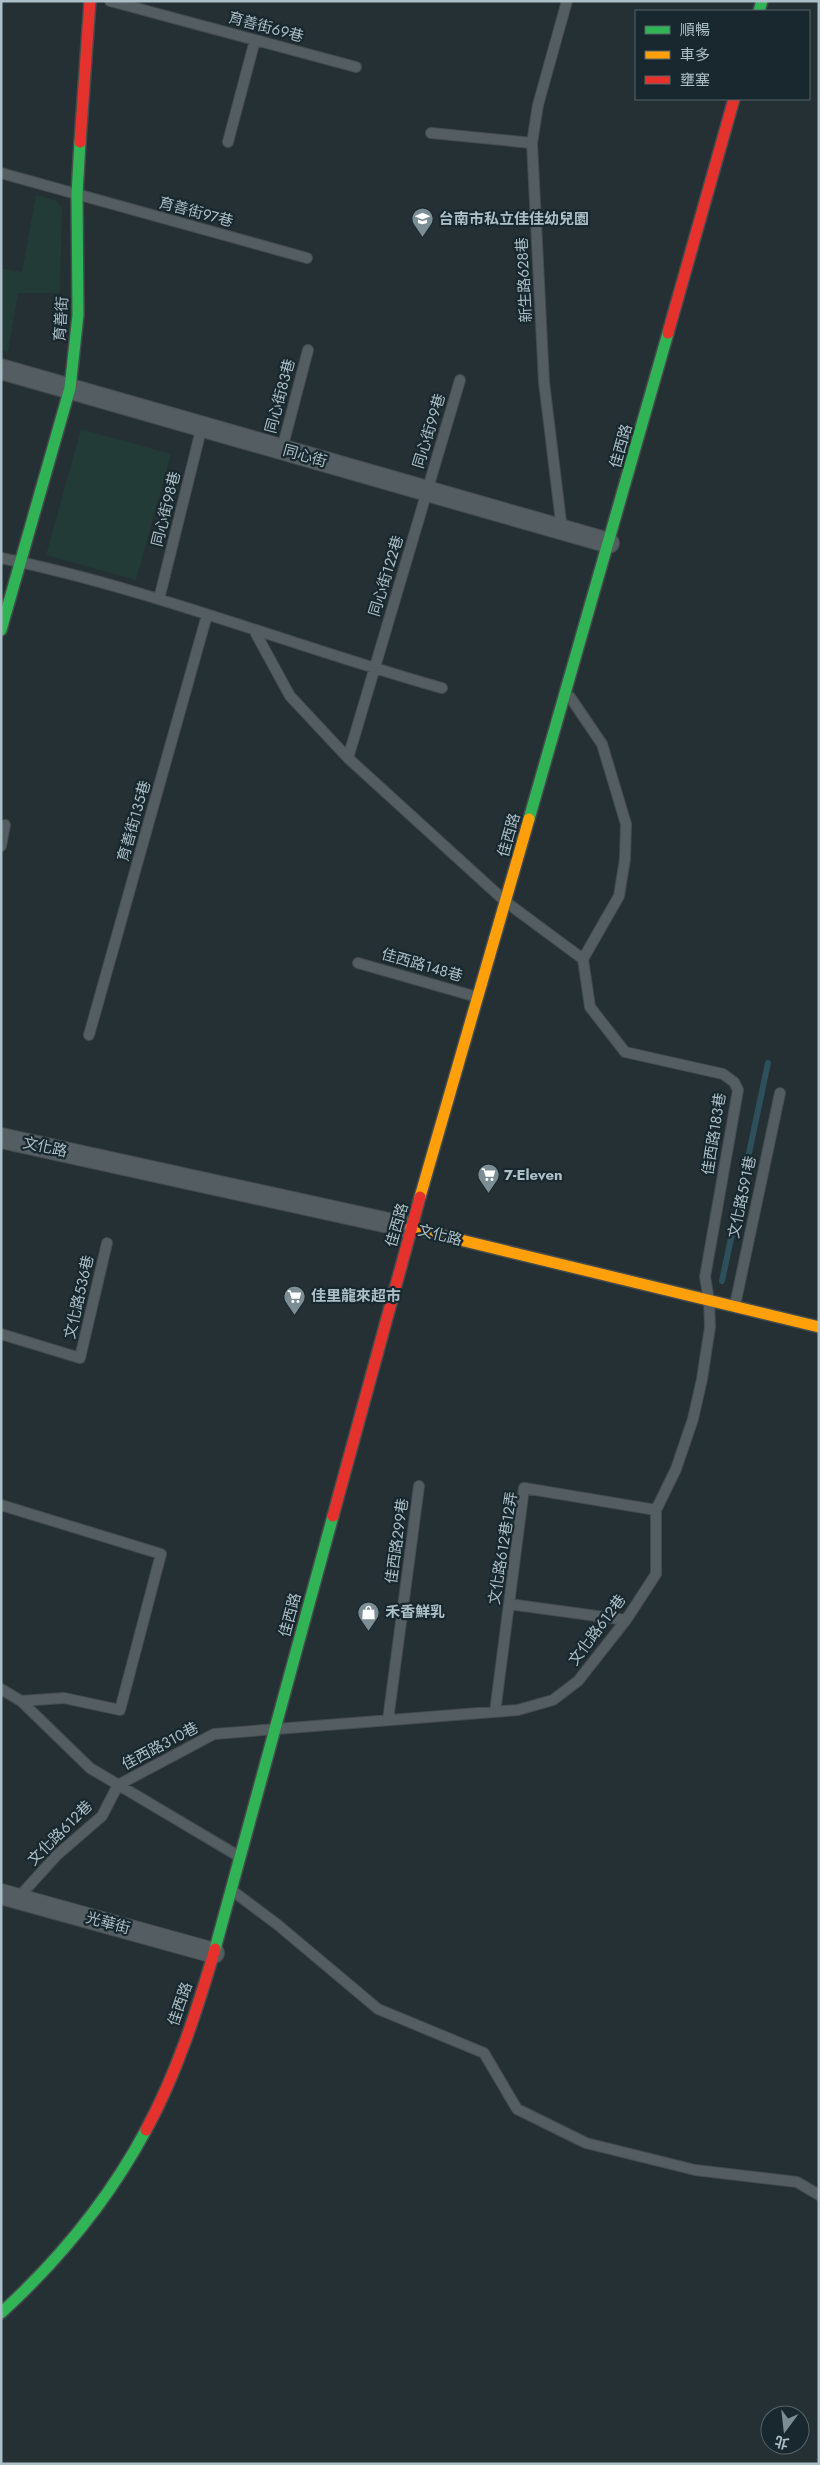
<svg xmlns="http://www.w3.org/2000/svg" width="820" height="2465" viewBox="0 0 820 2465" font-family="Jost,'Noto Sans TC',sans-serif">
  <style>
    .green { fill: #223b37 }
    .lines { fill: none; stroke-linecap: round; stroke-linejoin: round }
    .stream { stroke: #2e505d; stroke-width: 6 }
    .lane-casing { stroke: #434b4e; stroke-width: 12 }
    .street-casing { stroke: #434b4e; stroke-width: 22 }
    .fast-casing { stroke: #434b4e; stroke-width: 14 }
    .slow-casing { stroke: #434b4e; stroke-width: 14 }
    .jam-casing { stroke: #434b4e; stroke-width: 14 }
    .lane { stroke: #545e62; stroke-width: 10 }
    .street { stroke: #545e62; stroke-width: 20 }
    .fast { stroke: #30b455; stroke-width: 11 }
    .slow { stroke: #ff9f0a; stroke-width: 11 }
    .jam { stroke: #e5322d; stroke-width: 11 }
    .labels { text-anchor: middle; stroke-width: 4.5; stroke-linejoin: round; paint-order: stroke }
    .street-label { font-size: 15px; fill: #adbfc7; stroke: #18282e }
    .poi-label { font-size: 15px; font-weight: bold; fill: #adbfc7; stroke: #18282e; text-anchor: start }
  </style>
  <rect width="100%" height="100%" fill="#253034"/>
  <path class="green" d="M36 195 55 200 62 208 60 293H18L8 352 1 350V268L22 272Z
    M81 429 171 454 136 580 46 555Z"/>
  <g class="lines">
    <path class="stream" d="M722 1281 768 1063"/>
    <defs>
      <path id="lane" d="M110 1 356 67
        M431 133 532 143
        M228 142 255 40
        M1 173 307 258
        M282 449 308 350
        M562 530 544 382 532 143 538 105 567 1
        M1 558C152 589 295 647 442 688
        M159 599 202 426
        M254 630 290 696 348 758 506 902 583 959
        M348 758 460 380
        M1 846 5 825
        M358 963 477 997
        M89 1035 207 615
        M735 1305 780 1093
        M1 1334 80 1358 107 1243
        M1 1505 161 1554 120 1710 64 1698 21 1701
        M509 1604 626 1620
        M1 1689 21 1701 90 1768 240 1857
        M495 1712 524 1488 656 1510
        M388 1720 419 1486
        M234 1892 278 1925 378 2009 484 2053 517 2109 586 2143 695 2170 797 2182 819 2195
        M18 1898 57 1855 102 1816 118 1785 214 1734 518 1710 553 1700 578 1681 626 1620 656 1574V1510L676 1469 693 1419 702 1379 710 1327 709 1300 705 1277 738 1090 734 1082 723 1074 625 1052 590 1007 583 959 619 896 625 859 626 824 602 744 570 697"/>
      <path id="street" d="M1 369 609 543
        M1 1138 411 1228
        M1 1894 214 1953"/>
      <path id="fast" d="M759 11 762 1
        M1 630 70 388 78 315 77 194 80 142
        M529 819 668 333
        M215 1949 333 1516
        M1 2313C59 2260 109 2199 146 2130"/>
      <path id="slow" d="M420 1197 529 819
        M411 1228 819 1327"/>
      <path id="jam" d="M80 142 90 1
        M668 333 734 99
        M333 1516 420 1197
        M146 2130C177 2073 197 2010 215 1949"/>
    </defs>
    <use href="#lane" class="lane-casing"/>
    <use href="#street" class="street-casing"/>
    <use href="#fast" class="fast-casing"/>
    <use href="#slow" class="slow-casing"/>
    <use href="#jam" class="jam-casing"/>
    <use href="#lane" class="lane"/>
    <use href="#street" class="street"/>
    <use href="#fast" class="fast"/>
    <use href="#slow" class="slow"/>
    <use href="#jam" class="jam"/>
  </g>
  <defs>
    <symbol id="school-pin" viewBox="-11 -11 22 30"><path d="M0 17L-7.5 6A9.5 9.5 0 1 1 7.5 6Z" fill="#7d8d94" stroke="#18282e"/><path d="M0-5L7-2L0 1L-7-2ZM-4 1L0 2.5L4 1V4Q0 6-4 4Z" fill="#fff"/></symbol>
    <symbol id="supermarket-pin" viewBox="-11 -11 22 30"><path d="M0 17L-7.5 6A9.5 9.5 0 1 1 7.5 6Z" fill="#7d8d94" stroke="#18282e"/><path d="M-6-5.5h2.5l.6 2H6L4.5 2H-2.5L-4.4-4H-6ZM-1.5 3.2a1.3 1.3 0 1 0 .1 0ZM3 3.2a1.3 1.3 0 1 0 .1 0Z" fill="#fff"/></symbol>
    <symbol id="shop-pin" viewBox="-11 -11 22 30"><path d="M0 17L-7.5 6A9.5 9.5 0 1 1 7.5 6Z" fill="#7d8d94" stroke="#18282e"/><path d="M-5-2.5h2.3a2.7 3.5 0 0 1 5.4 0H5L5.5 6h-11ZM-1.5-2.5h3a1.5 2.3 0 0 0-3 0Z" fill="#fff"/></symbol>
  </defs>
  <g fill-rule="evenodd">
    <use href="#school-pin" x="410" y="206" width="25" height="34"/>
    <use href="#supermarket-pin" x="476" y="1162" width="25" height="34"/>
    <use href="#supermarket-pin" x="282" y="1284" width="25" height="34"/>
    <use href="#shop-pin" x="356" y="1600" width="25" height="34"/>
  </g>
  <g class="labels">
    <g class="street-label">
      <text transform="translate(266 27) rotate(15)" y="5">育善街69巷</text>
      <text transform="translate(196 212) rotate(15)" y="5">育善街97巷</text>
      <text transform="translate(524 280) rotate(-93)" y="5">新生路628巷</text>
      <text transform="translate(61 319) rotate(-86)" y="5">育善街</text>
      <text transform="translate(280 396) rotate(-75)" y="5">同心街83巷</text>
      <text transform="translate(429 431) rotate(-73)" y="5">同心街99巷</text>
      <text transform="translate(621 446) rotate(-74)" y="5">佳西路</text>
      <text transform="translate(305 456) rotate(16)" y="5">同心街</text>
      <text transform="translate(166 509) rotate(-76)" y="5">同心街98巷</text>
      <text transform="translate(386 576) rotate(-73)" y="5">同心街122巷</text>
      <text transform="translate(134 821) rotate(-74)" y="5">育善街135巷</text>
      <text transform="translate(509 835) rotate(-74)" y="5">佳西路</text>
      <text transform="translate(422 965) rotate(16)" y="5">佳西路148巷</text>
      <text transform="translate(714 1134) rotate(-81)" y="5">佳西路183巷</text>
      <text transform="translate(45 1147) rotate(12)" y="5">文化路</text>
      <text transform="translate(742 1197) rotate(-78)" y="5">文化路591巷</text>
      <text transform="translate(397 1225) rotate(-74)" y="5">佳西路</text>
      <text transform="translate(440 1235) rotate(14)" y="5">文化路</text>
      <text transform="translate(79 1297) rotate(-77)" y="5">文化路536巷</text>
      <text transform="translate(397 1541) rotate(-82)" y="5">佳西路299巷</text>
      <text transform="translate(503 1548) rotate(-81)" y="5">文化路612巷12弄</text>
      <text transform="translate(290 1615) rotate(-75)" y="5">佳西路</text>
      <text transform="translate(597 1630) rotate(-53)" y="5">文化路612巷</text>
      <text transform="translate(160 1746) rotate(-28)" y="5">佳西路310巷</text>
      <text transform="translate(60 1833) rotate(-45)" y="5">文化路612巷</text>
      <text transform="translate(108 1923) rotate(15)" y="5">光華街</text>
      <text transform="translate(180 2004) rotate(-71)" y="5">佳西路</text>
    </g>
    <g class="poi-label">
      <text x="439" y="224">台南市私立佳佳幼兒園</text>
      <text x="504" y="1180">7-Eleven</text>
      <text x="311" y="1301">佳里龍來超市</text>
      <text x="385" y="1617">禾香鮮乳</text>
    </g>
  </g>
  <rect width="820" height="2465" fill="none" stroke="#adbfc7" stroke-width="5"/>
  <rect x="635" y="10" width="175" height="90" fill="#18282e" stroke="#54646b"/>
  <rect x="645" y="26" width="25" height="8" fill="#30b455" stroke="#54646b"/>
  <text x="680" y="35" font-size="15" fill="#adbfc7">順暢</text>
  <rect x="645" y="51" width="25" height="8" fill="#ff9f0a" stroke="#54646b"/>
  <text x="680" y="60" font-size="15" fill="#adbfc7">車多</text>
  <rect x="645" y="76" width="25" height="8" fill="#e5322d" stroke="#54646b"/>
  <text x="680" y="85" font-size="15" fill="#adbfc7">壅塞</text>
  <g transform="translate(785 2430) rotate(195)"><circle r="24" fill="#18282e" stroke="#54646b"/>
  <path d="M0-4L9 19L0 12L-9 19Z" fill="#7d8d94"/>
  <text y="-8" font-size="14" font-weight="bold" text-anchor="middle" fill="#adbfc7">北</text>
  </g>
</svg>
